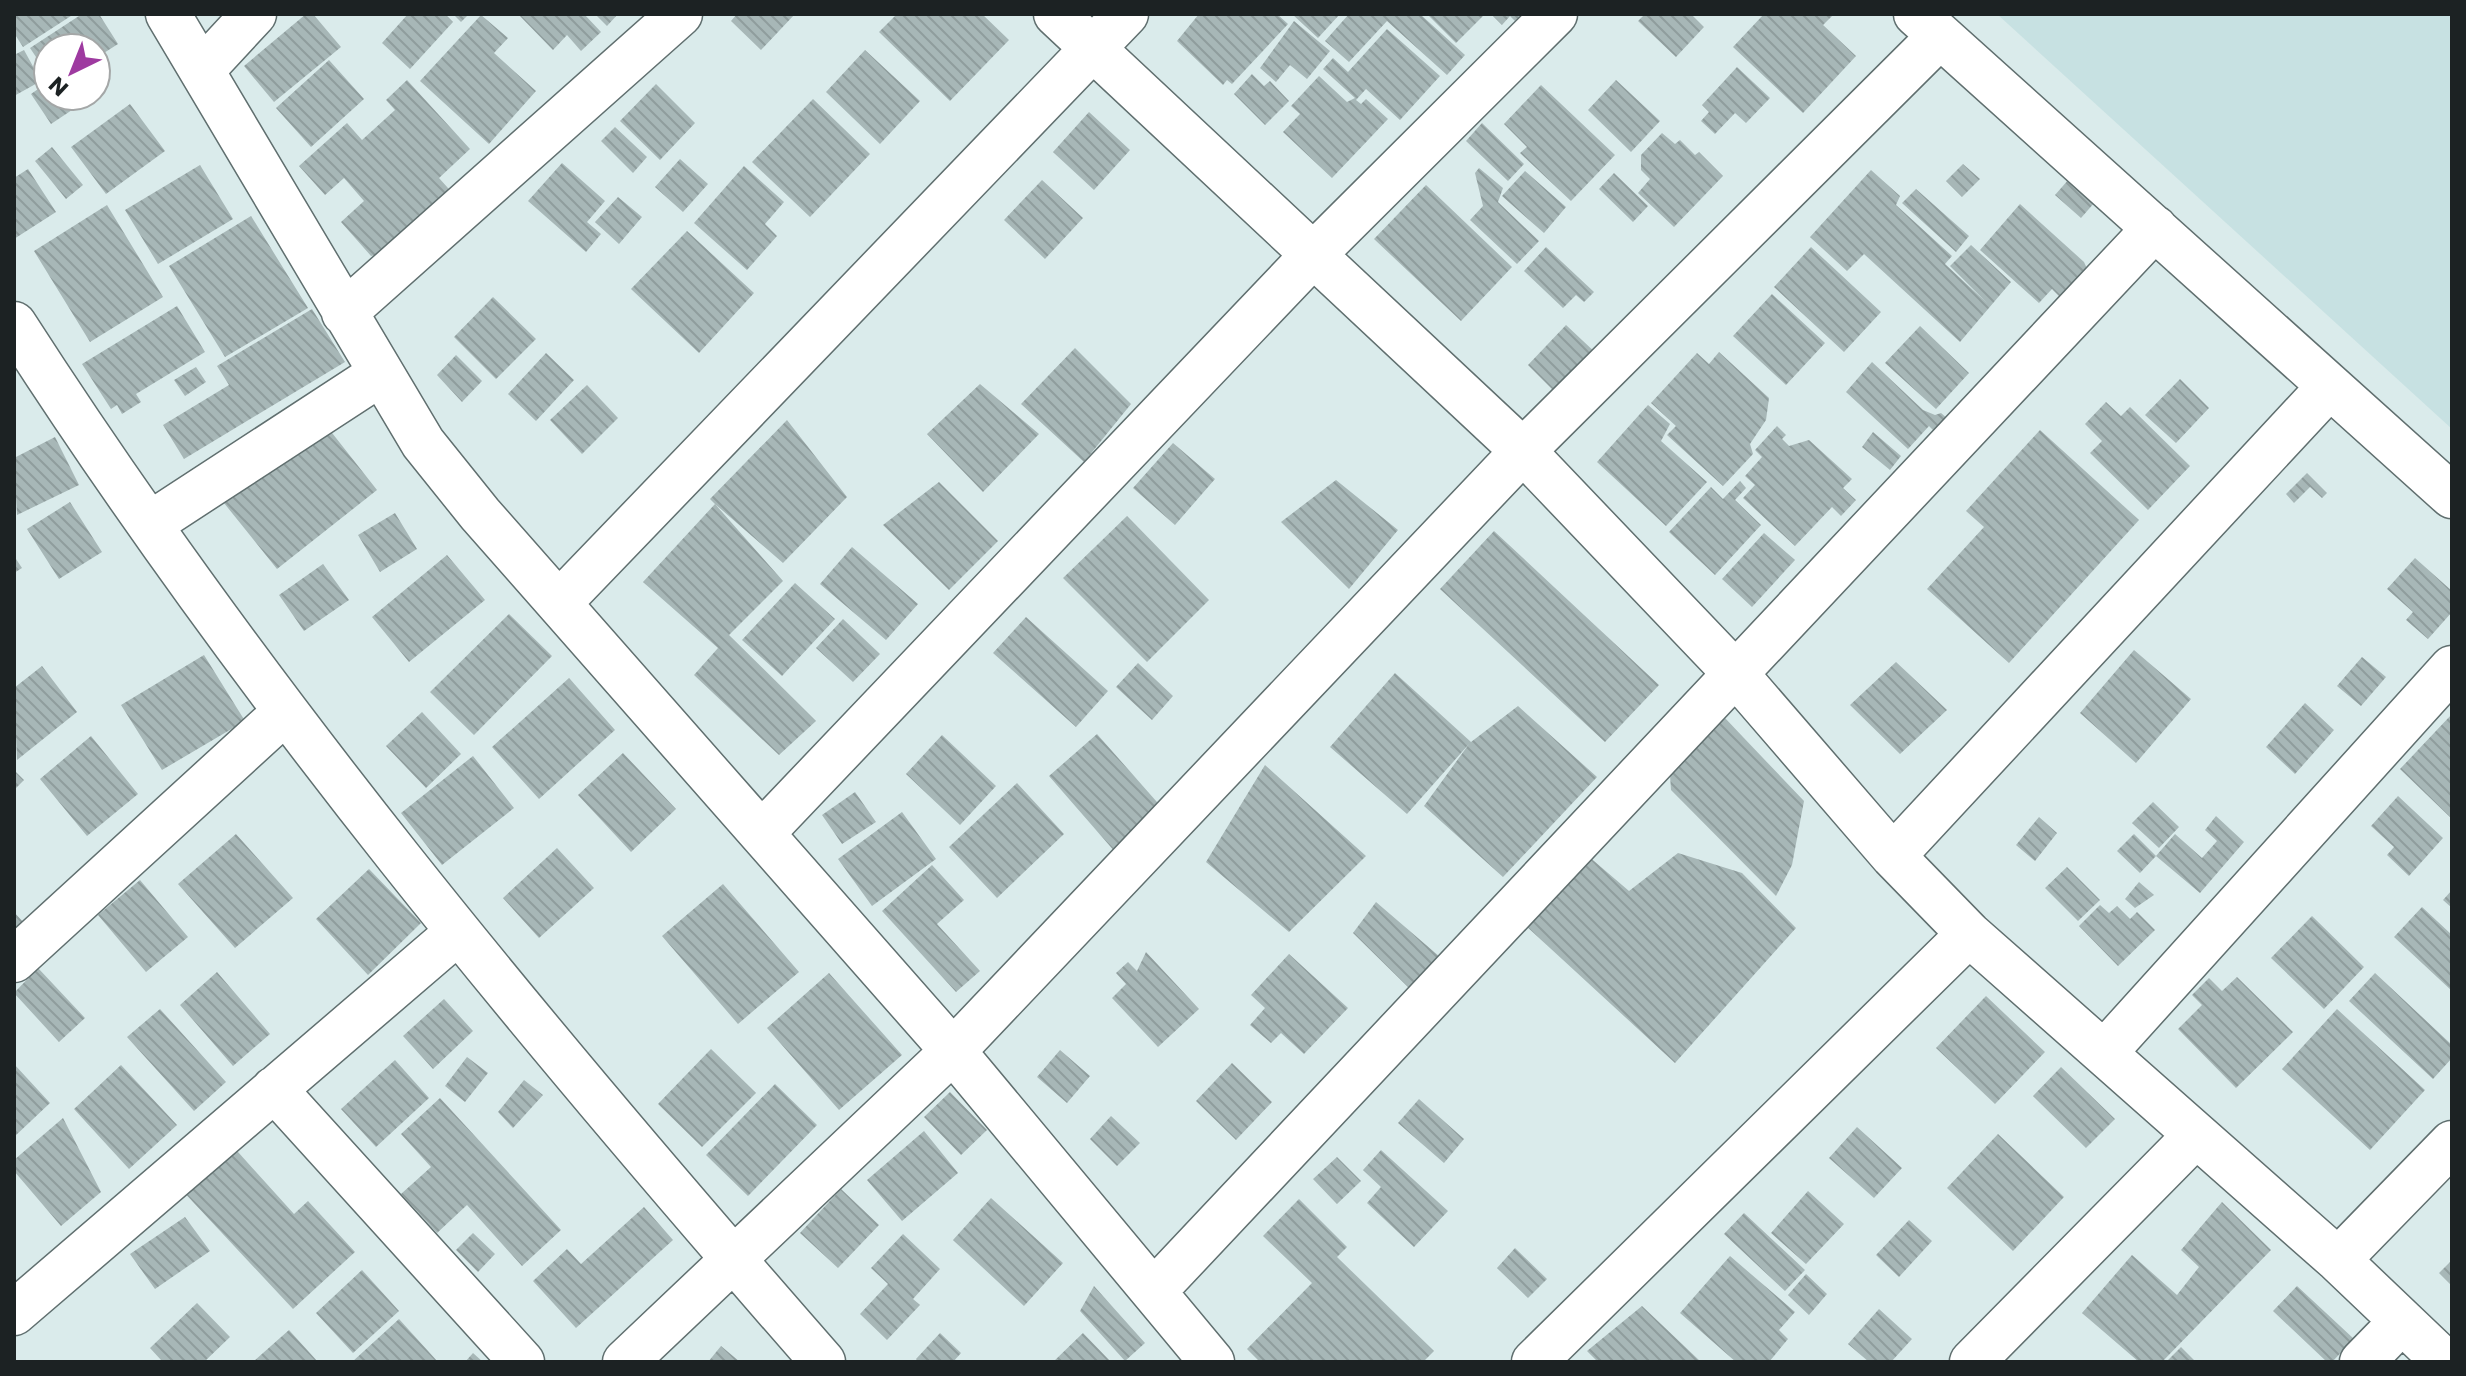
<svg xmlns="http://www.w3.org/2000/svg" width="2466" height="1376" viewBox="0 0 2466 1376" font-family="Poppins,sans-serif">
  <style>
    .built { fill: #c7e1e2 }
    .building { fill: url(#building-back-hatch) }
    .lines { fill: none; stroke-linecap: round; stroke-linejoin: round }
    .minor-casing { stroke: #606f6f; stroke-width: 47 }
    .minor { stroke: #fff; stroke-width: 44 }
  </style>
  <defs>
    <pattern id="building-back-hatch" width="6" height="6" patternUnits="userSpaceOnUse" patternTransform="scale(2)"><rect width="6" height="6" fill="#a7b7b7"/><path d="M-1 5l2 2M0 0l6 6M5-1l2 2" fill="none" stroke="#8f9d9d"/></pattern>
  </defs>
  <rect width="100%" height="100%" fill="#daebeb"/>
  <path class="built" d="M1997 14H2452V429Z"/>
  <path class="building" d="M14 14H74L23 47 14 33Z
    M82 14H99L118 44 96 58V48H48V75L30 48Z
    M306 14H313L341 47 274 102 244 66Z
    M408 14H445L453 22 410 69 382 43Z
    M453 14H469L461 22Z
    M518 14H584L601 32 581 51 567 35 553 50Z
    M595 14H618L607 26Z
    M737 14H795L761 50 731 21Z
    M897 14H982L1009 40 950 101 879 32Z
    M1199 14H1277L1288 24 1232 84 1227 80 1223 85 1177 41Z
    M1292 14H1340L1318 38Z
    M1349 14H1420L1465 55 1447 75 1387 21 1349 62 1325 41Z
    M1427 14H1481L1483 16 1456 43Z
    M1491 14H1522L1515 21 1510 16 1502 25Z
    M1645 14H1691L1704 27 1676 57 1638 21Z
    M1764 14H1834L1823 25 1856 56 1803 113 1733 47Z
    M481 15 508 38 494 53 536 91 489 144 420 81Z
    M1294 21 1330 51 1307 79 1290 65 1276 82 1260 68Z
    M1387 29 1440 76 1400 120 1366 89 1356 100 1361 104 1366 99 1388 119 1332 178 1283 132 1300 114 1291 106 1319 76 1347 102 1355 98 1323 69 1333 58 1348 72Z
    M24 50 41 81 14 96V55Z
    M865 50 920 101 880 144 826 92Z
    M329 60 364 99 311 147 276 108Z
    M1737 67 1770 98 1746 123 1735 113 1715 134 1701 121 1709 112 1702 105Z
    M96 73 106 88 96 94Z
    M1252 74 1264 86 1270 81 1289 101 1265 125 1234 94Z
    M407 80 470 149 439 178 456 197 398 250 371 256 341 222 364 201 344 178 325 195 299 166 347 123 362 140 395 110 386 100Z
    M1616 80 1660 121 1631 152 1588 110Z
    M48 82V96H93L51 124 31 94Z
    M656 84 695 123 660 160 620 121Z
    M1541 85 1615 155 1571 201 1520 153 1527 147 1504 124Z
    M813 99 870 154 810 217 752 162Z
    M130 104 165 151 106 194 71 147Z
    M1089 112 1130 150 1094 190 1053 152Z
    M1482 123 1524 164 1508 181 1466 141Z
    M615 127 647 157 633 173 601 141Z
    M1662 133 1675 144 1680 140 1695 155 1699 152 1723 176 1674 227 1638 193 1650 179 1641 170V155Z
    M52 147 83 185 66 199 35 161Z
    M680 159 708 184 683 212 655 187Z
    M562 163 605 201 587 222 601 234 586 252 528 201Z
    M1963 164 1980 179 1962 197 1946 181Z
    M200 165 233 219 158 264 125 210Z
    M744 166 784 202 765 224 777 236 747 270 694 223Z
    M1479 168 1503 188 1498 202 1539 241 1517 264 1470 220 1483 206 1475 173Z
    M28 169 56 212 14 239V178Z
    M1871 170 1900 196 1896 205 1952 256 1945 264 1987 303 1950 266 1971 245 2011 282 1960 342 1864 254 1847 271 1810 237Z
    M1525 171 1566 207 1544 233 1502 196Z
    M1614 173 1648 206 1633 222 1599 189Z
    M2069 179 2095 202 2081 218 2055 195Z
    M1042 180 1083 218 1045 259 1004 220Z
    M1426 185 1512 267 1461 321 1374 239Z
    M1916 189 1969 236 1956 252 1902 203Z
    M618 197 642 217 619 244 595 222Z
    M2020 204 2084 262 2089 273 2064 301 2052 289 2039 303 1980 250Z
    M107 205 163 297 90 342 34 251Z
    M251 216 308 308 225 357 169 266Z
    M687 231 754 293 699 353 631 289Z
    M1546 247 1594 292 1584 302 1576 295 1563 308 1524 271Z
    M1811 247 1881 312 1844 352 1774 287Z
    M1772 294 1825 343 1786 385 1733 336Z
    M493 297 536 339 496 379 454 337Z
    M177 306 205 352 136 394 141 402 122 414 117 405 111 409 82 364Z
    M312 309 345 362 184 459 163 425 229 385 217 366Z
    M1566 325 1599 356 1560 397 1528 365Z
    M1920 326 1969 373 1936 409 1885 363Z
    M1075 348 1131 404 1084 462 1021 404Z
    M1719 352 1769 398 1766 420 1750 444 1753 454 1723 486 1667 435 1676 426 1651 403 1697 353 1709 364Z
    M546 353 574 380 536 421 508 394Z
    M456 355 482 381 462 402 437 375Z
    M1872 362 1923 410 1935 415 1941 413 1956 426 1943 440 1929 426 1908 449 1846 392Z
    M196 367 206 382 185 396 174 380Z
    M2180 379 2209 408 2176 443 2145 415Z
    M980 384 1039 434 983 492 927 434Z
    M587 385 618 418 582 454 550 420Z
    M2106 402 2121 416 2130 407 2190 466 2148 510 2090 453 2102 441 2085 424Z
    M1648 405 1670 424 1661 441 1707 482 1666 526 1597 462Z
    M787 420 847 497 783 563 715 504 783 581 729 635 816 721 779 755 694 675 718 648 643 582 715 504 710 499Z
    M325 424 377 490 277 569 224 503Z
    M1777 426 1786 435 1782 439 1789 446 1809 440 1852 479 1843 488 1856 500 1841 516 1832 507 1795 546 1743 498 1755 485 1745 476 1762 457 1755 450Z
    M2040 430 2139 520 2009 663 1927 589 1984 527 1966 511Z
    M1873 432 1901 456 1890 470 1862 447Z
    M55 437 79 485 17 515 14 458Z
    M1173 443 1215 479 1175 525 1133 488Z
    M2307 473 2327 493 2322 498 2310 487 2294 503 2286 494Z
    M1336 480 1398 530 1349 589 1281 522Z
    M1740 481 1746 488 1735 500 1761 525 1715 575 1669 532 1711 487 1723 499Z
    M939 482 998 541 949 590 883 525Z
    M70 502 102 552 59 579 27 529Z
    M395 513 417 549 380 572 358 535Z
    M1127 516 1209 600 1147 662 1063 578Z
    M1494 531 1659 685 1605 742 1440 589Z
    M1764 533 1795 560 1752 607 1722 579Z
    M852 547 918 604 886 640 820 584Z
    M447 555 485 600 409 662 372 617Z
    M14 556 22 568 14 573Z
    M2415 558 2452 591V612L2428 639 2406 620 2413 612 2387 589Z
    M323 564 349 600 304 631 279 595Z
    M795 583 835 619 782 676 742 640Z
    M509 614 552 656 474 735 430 692Z
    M1026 617 1108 691 1076 727 993 653Z
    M843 619 880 654 853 682 816 648Z
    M2134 650 2191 699 2136 763 2080 713Z
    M204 655 245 721 162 770 121 705Z
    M2362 657 2386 677 2361 706 2337 686Z
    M1896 662 1947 710 1900 754 1850 705Z
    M1138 663 1173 696 1152 720 1116 687Z
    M42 666 77 712 17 760 14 688Z
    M1395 673 1471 742 1518 706 1597 777 1503 877 1424 806 1469 744 1407 814 1330 747Z
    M569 678 615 730 539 799 492 747Z
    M2305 703 2334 730 2295 774 2266 747Z
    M422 712 461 754 426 788 386 746Z
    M2452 714V819L2400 769Z
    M1722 715 1804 801 1792 865 1776 896 1671 790 1669 759Z
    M1097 734 1164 810 1116 853 1049 776Z
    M942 735 996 786 960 825 906 774Z
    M91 736 138 794 87 836 40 779Z
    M623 753 676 809 631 852 578 795Z
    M473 756 514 808 442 865 401 813Z
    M1265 765 1366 856 1289 932 1206 862Z
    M14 770 24 780 14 790Z
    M1017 783 1064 834 997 898 949 847Z
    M855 792 876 822 842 844 822 815Z
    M2398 796 2443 838 2409 876 2387 855 2394 847 2371 826Z
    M2153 802 2179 827 2159 848 2132 823Z
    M902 812 936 859 872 906 838 859Z
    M2216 816 2244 842 2200 893 2156 856 2175 834 2202 858 2217 841 2205 830Z
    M2039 817 2057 833 2035 861 2016 845Z
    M236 834 293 898 235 948 178 884Z
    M2134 834 2156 856 2140 873 2117 851Z
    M557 848 594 888 539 938 503 898Z
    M1678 853 1742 873 1796 928 1675 1063 1525 925 1587 855 1629 891Z
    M932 865 964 900 937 924 980 971 956 992 882 911Z
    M2067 867 2100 900 2078 921 2045 888Z
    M369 869 421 923 368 975 316 919Z
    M140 880 188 937 146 972 98 915Z
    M2139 882 2154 895 2135 908 2125 899Z
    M723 884 799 972 738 1024 662 936Z
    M2452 890V908L2443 900Z
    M1376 902 1440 957 1410 989 1353 933Z
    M2100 905 2109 913 2117 906 2130 919 2137 912 2155 930 2118 966 2079 926Z
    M2422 907 2452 935V991L2394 937Z
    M14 912 24 923 14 932Z
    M2312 916 2364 967 2324 1009 2271 958Z
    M1146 952 1199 1009 1158 1047 1112 998 1126 984 1116 973 1128 962 1137 971Z
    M1289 954 1348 1008 1304 1054 1281 1033 1271 1043 1250 1025 1265 1008 1251 995Z
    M38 968 85 1018 59 1042 14 993Z
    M217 972 270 1034 233 1066 180 1005Z
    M829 973 902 1055 839 1110 767 1028Z
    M2375 973 2452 1045V1058L2433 1079 2349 1001Z
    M2237 977 2293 1032 2236 1088 2178 1029 2202 1005 2192 995 2209 978 2222 991Z
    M1986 996 2045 1052 1995 1104 1936 1048Z
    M444 999 473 1031 433 1069 403 1036Z
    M160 1009 226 1082 194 1111 127 1037Z
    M2337 1009 2425 1090 2370 1150 2282 1069Z
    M711 1049 756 1093 702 1147 658 1104Z
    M1060 1050 1090 1076 1067 1103 1037 1077Z
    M467 1057 488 1073 465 1102 445 1086Z
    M395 1060 429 1098 376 1147 341 1109Z
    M1232 1063 1272 1102 1236 1140 1196 1101Z
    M14 1064 50 1103 14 1137Z
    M121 1065 177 1125 129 1169 74 1109Z
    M2061 1067 2115 1119 2086 1148 2033 1096Z
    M524 1080 543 1095 513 1128 498 1112Z
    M775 1084 817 1125 748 1196 706 1155Z
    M950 1092 987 1130 961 1155 924 1117Z
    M440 1098 561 1230 522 1266 467 1205 437 1233 401 1194 431 1167 401 1134Z
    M1419 1099 1464 1139 1444 1163 1398 1123Z
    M1111 1116 1140 1143 1117 1166 1090 1139Z
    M63 1118 101 1192 61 1226 14 1171V1160Z
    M1857 1127 1902 1168 1874 1198 1829 1158Z
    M924 1131 958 1173 902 1221 867 1180Z
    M1998 1134 2064 1197 2013 1251 1947 1188Z
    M229 1142 294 1214 308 1201 355 1252 293 1309 180 1188Z
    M1381 1150 1448 1211 1414 1247 1367 1203 1381 1187 1363 1170Z
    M1337 1157 1361 1181 1337 1204 1313 1179Z
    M841 1189 879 1225 838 1268 800 1233Z
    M1808 1191 1844 1224 1806 1264 1771 1233Z
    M991 1198 1063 1263 1024 1306 953 1240Z
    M1299 1199 1347 1247 1337 1257 1434 1351 1423 1362H1260L1247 1349 1312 1283 1263 1236Z
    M2222 1202 2271 1250 2162 1362H2139L2082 1313 2132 1255 2177 1295 2199 1267 2181 1250Z
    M644 1207 673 1240 576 1328 533 1281 567 1249 581 1264Z
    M1744 1213 1805 1270 1785 1291 1724 1234Z
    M185 1217 210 1251 155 1289 130 1254Z
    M1909 1220 1932 1241 1899 1277 1876 1255Z
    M473 1233 495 1254 478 1272 456 1250Z
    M903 1234 940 1269 913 1299 920 1305 887 1340 860 1314 888 1284 871 1268Z
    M1515 1248 1547 1279 1528 1298 1497 1268Z
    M1730 1256 1795 1312 1779 1330 1788 1339 1769 1362H1736L1680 1313Z
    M2452 1260V1286L2439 1273Z
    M362 1270 399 1311 353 1353 316 1313Z
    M1806 1274 1827 1294 1809 1315 1788 1295Z
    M1094 1286 1145 1343 1125 1361 1080 1311Z
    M2297 1286 2354 1339 2332 1362H2327L2273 1311Z
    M197 1303 230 1337 204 1362H163L150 1348Z
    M1642 1306 1701 1362H1598L1587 1351Z
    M1879 1309 1912 1339 1891 1362H1869L1848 1344Z
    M399 1319 438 1362H352Z
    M289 1330 318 1362H253Z
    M940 1333 961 1353 953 1362H919L916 1359Z
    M1083 1333 1111 1362H1053Z
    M721 1346 740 1362H708Z
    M2181 1347 2196 1362H2166Z
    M473 1353 483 1362H465Z"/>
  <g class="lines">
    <defs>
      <path id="minor" d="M168 14 423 443 480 514 953 1051 1212 1362
        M1056 14 1523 451 1735 673 1893 856 1969 934 2338 1260 2445 1362
        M1916 14 2452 496
        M203 69 254 14
        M344 313 680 14
        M14 324C252 694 534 1032 823 1362
        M150 524 380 374
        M559 603 1126 14
        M763 832 1313 255 1555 14
        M1893 856 2329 387
        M14 960 284 713
        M2104 1053 2452 668
        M274 1089 522 1362
        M2338 1260 2452 1143
        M1155 1290 2155 228
        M14 1313 458 932
        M625 1362 953 1051 1523 451 1940 36
        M1534 1362 1969 934
        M1972 1362 2196 1135
        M2362 1362 2402 1321"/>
    </defs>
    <use href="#minor" class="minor-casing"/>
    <use href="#minor" class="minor"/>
  </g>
  <rect width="2466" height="1376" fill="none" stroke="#1c2223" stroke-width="32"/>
  <g transform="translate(72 72) rotate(223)"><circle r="38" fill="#ffffff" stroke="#a4a7a7" stroke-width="2"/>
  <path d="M0-6L14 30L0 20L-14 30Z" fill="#9e3aa0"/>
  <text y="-12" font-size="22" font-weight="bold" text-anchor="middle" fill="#1c2223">N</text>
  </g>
</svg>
